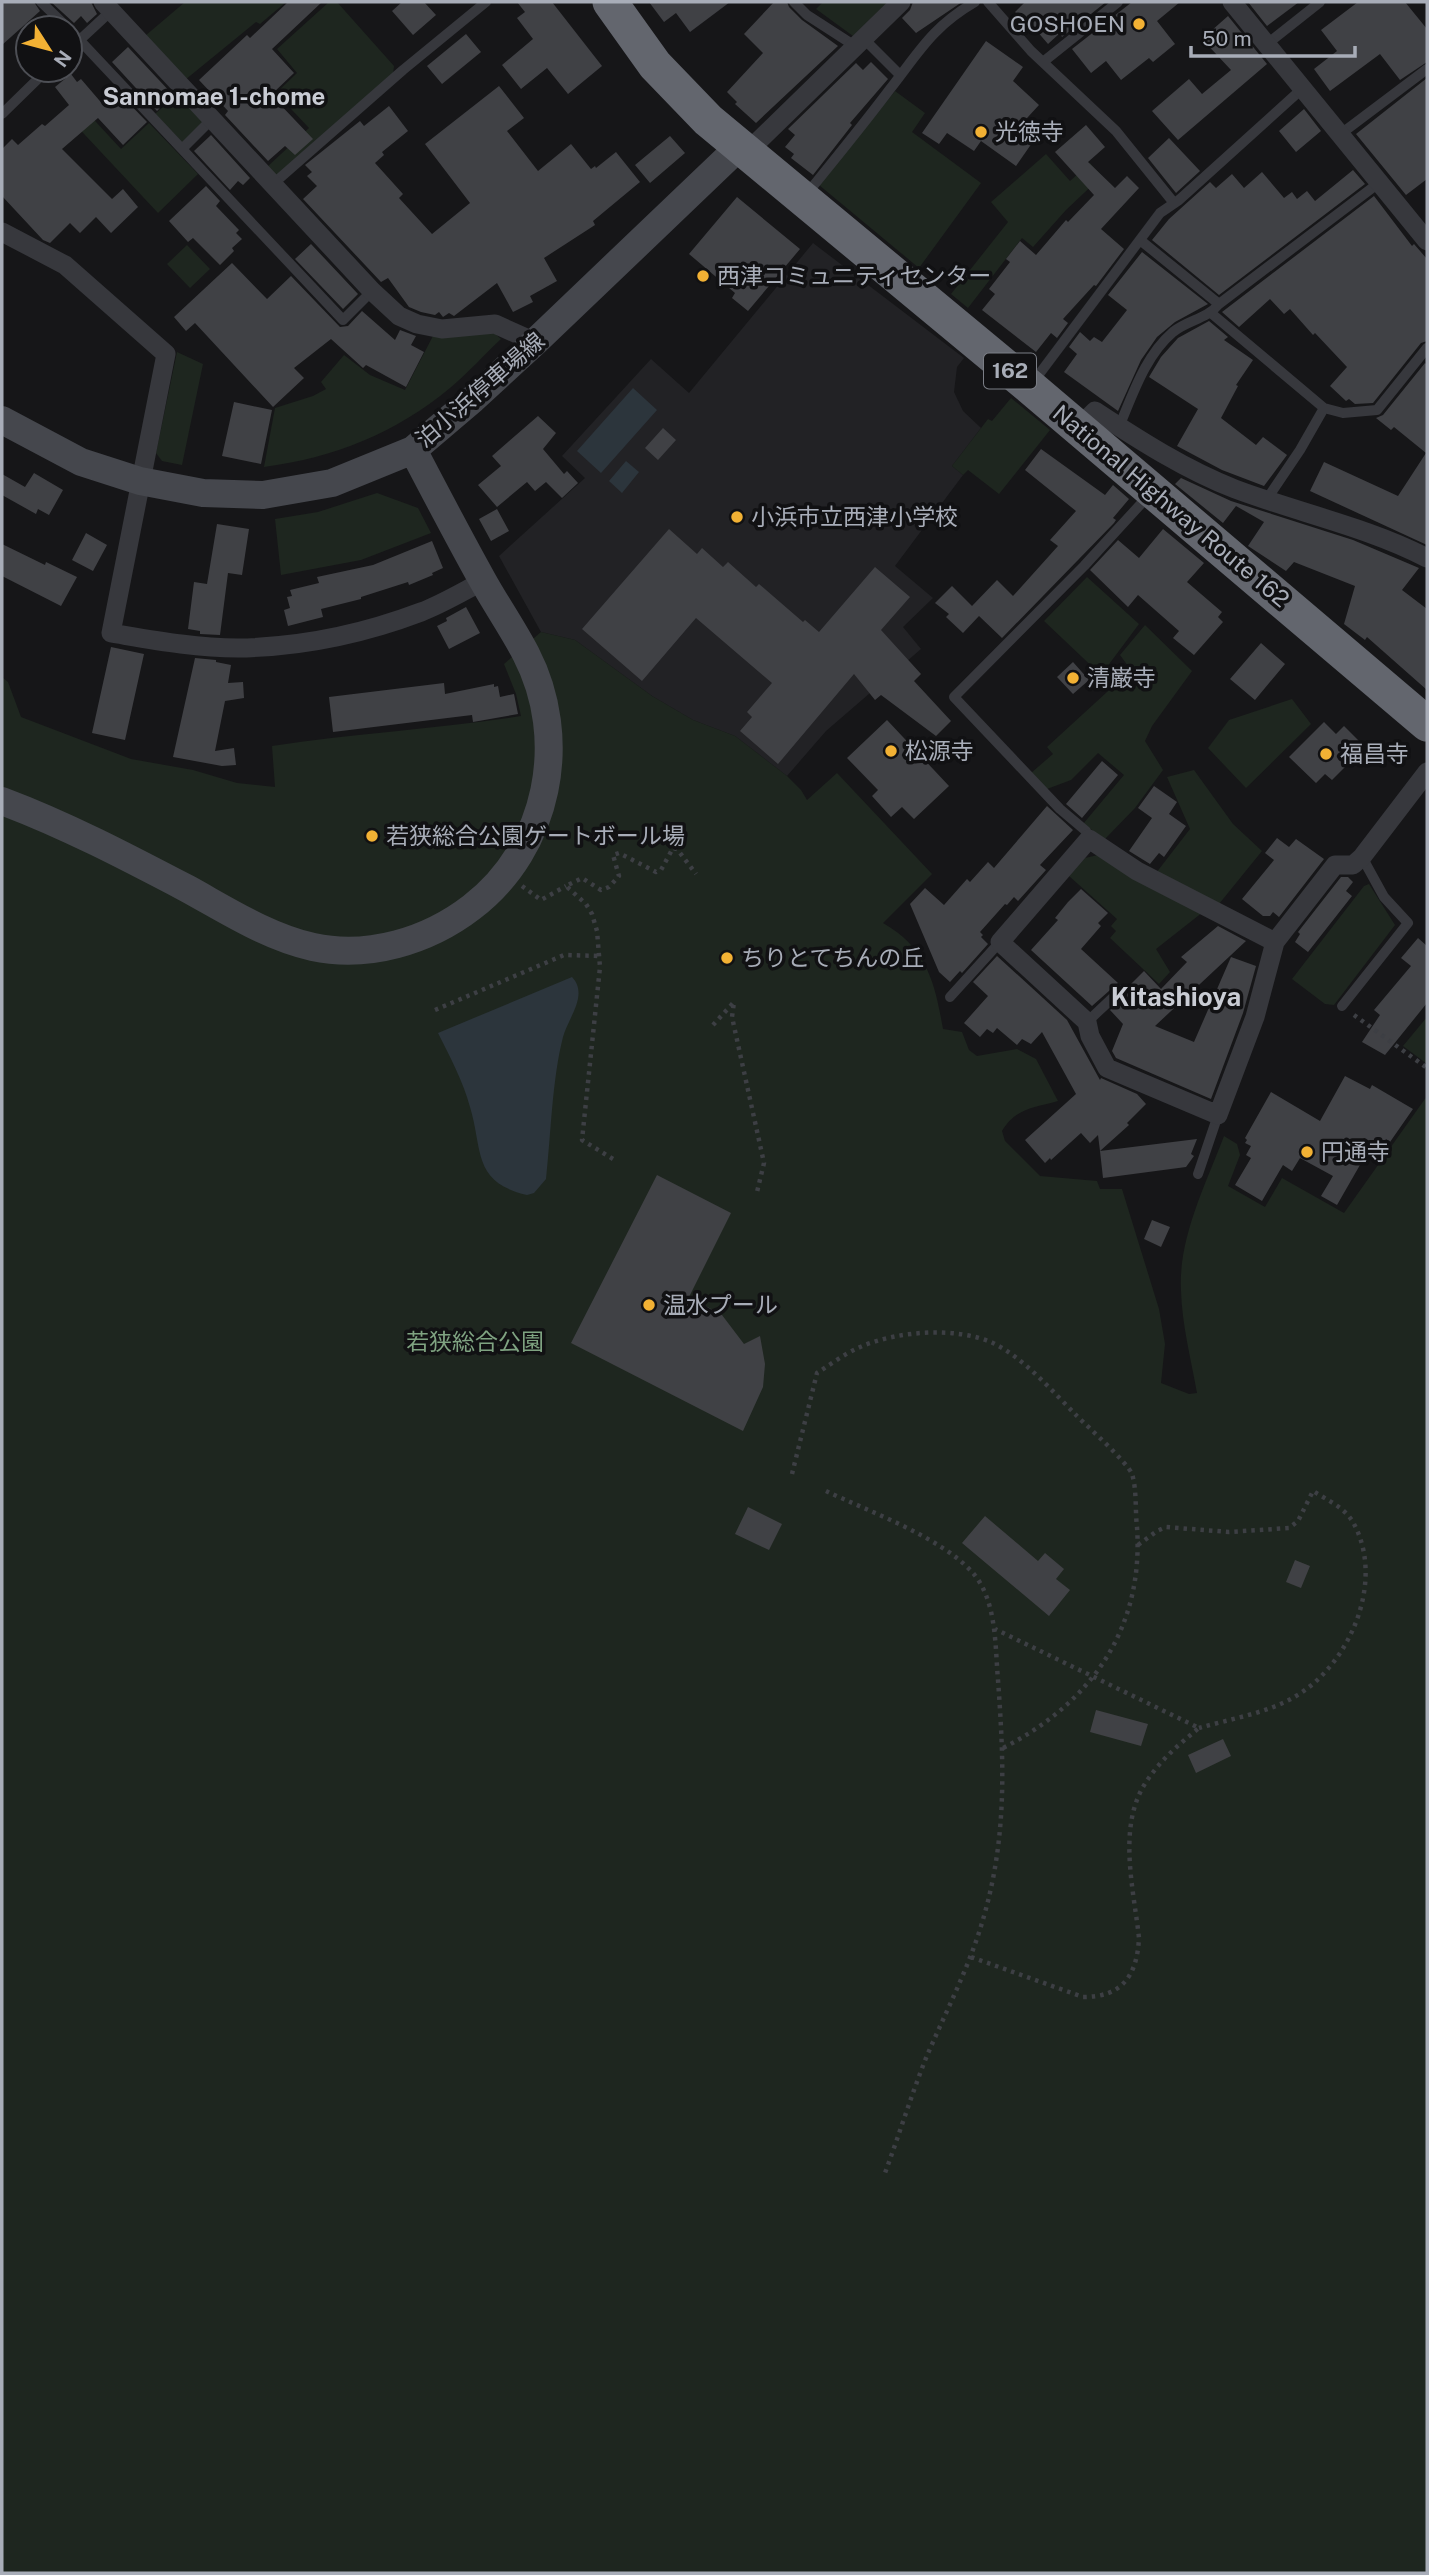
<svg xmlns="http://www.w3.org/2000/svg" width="1429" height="2575" viewBox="0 0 1429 2575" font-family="'Public Sans','Noto Sans JP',sans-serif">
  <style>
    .built { fill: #222225 }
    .green { fill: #1e261f }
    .water { fill: #2c353c }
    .building { fill: #404145 }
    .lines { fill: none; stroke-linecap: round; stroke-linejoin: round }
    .path { stroke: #3d3f44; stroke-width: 4.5; stroke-dasharray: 3.5 5; stroke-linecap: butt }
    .lane { stroke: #37383d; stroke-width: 10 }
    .street { stroke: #37383d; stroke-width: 19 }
    .secondary { stroke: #45474d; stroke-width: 28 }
    .highway { stroke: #63666e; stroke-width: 35 }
    .poi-dot { fill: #f2b134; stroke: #111113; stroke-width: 2.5 }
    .labels { text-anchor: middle; stroke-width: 7; stroke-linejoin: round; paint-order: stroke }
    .shield { fill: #111113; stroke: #7b7e86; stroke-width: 2 }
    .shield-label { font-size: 21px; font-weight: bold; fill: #a8adb8 }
    .poi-label { font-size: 23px; fill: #a8adb8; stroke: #111113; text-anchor: start }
    .street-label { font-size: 23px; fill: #a8adb8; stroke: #111113 }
    .park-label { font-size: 23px; fill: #7fa381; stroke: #111113 }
    .neighbourhood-label { font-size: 24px; font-weight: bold; fill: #c9ccd4; stroke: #111113 }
    .quarter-label { font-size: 26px; font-weight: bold; fill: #c9ccd4; stroke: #111113 }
  </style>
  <rect width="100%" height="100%" fill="#161618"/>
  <path class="built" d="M813 243 964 358 957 367 954 392 963 411 981 428 952 466 963 475 895 566 933 598 903 627 921 649 826 731 787 776 735 736 693 720 652 696 575 640 541 632 499 556 585 478 562 456 651 359 689 393Z"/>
  <path class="green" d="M185 2H286L260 24 256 22 185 80 145 36Z
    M329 2H337L394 66 393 74 276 177 267 167 309 128 276 93 297 73 277 49Z
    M823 2H888L853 36 816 9Z
    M895 91 925 113 912 132 981 183 919 268 819 185Z
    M179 92 206 120 183 143 155 114Z
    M84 109 121 149 149 123 198 174 158 213 71 120Z
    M1046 154 1070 181 1090 163 1102 176 1066 210 1033 247 1022 238 968 308 951 294 1008 222 991 202Z
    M187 245 210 269 190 288 167 264Z
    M492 331 501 339C484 355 468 373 450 388 396 433 333 458 264 467L275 408 313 396 326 389 321 382 344 355 370 375 405 390 434 334Z
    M177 352 203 364 182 465 162 461 156 453Z
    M1011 398 1050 430 999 494 968 470 963 475 952 466 988 419 992 421Z
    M377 493 418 508 431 533 361 560 281 575 275 519 318 512Z
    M1087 577 1139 624 1101 675 1044 621Z
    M1145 625 1192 671 1152 726 1145 741 1163 770 1135 808 1105 839 1083 824 1124 775 1098 753 1071 780 1047 789 1031 773 1053 754 1047 747 1131 670 1120 655Z
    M541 632 575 640 652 696 693 720 735 736 787 776 801 790 807 800 837 773 932 874 883 923C927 948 935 983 943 1029L962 1032 969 1050 977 1056 1017 1049 1036 1059 1058 1101C1033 1108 1016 1108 1002 1131L1005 1141 1040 1176 1097 1181 1100 1189H1122L1159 1309 1165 1344 1161 1383 1189 1394 1197 1393C1191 1359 1182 1325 1181 1291 1178 1238 1206 1184 1224 1136L1237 1144 1240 1155 1228 1186 1265 1207 1282 1178 1344 1213 1427 1096V2573H2V677L8 682 21 717 131 759 193 770 237 783 275 787 272 746C355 733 438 729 521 716L516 694 504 664Z
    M1292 699 1311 724 1246 788 1208 748 1229 720Z
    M1194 770 1233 824 1262 851 1219 904 1156 873 1190 829 1167 777Z
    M1098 855 1203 912 1156 949 1170 972 1159 984 1110 938 1116 931 1111 926 1117 919 1069 876 1085 858Z
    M1369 884 1395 925 1334 1005 1325 1004 1292 979 1364 886Z
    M1427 1017V1064L1403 1046Z"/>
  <path class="water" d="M633 388 657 410 601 473 577 451Z
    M626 461 639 472 622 493 609 481Z
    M572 977C589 995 568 1018 563 1037 552 1080 551 1134 546 1179L534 1193 527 1195C472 1182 483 1150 470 1107 463 1081 450 1057 438 1033Z"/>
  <path class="building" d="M2 2H34L40 11 2 45Z
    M51 2H91L97 14 87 23 81 16 74 23Z
    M288 2H322L272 49 294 73 272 94 274 98 313 139 295 155 285 146 268 161 225 115 228 111 199 80 247 35 250 38Z
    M402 2H424L436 15 413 35 392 11Z
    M517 2H552L602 66 568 94 547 68 521 89 502 65 533 39 517 18 525 12Z
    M649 2H730L690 32 676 13 664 22Z
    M774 2H787L789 7 802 20 838 46 756 123 735 104 737 102 727 92 763 53 744 34Z
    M913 2H962L916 33 902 18 910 10Z
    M1025 2H1106L1062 37 1060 33 1048 44 1030 23 1027 25 1015 12Z
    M1132 2H1180L1157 21 1175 44 1153 62 1149 58 1121 80 1106 61 1091 73 1072 49Z
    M1248 2H1299L1267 26Z
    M1358 2H1405L1427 29V62L1400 80 1380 54 1330 91 1314 69 1337 51 1321 30Z
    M1228 16 1267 64 1178 140 1152 111 1189 79 1202 94 1231 70 1202 39Z
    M466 34 481 52 442 84 427 66Z
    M986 41 1023 67 1013 81 1039 105 1015 131 1032 143 1016 166 981 141 974 151 947 133 939 144 922 133Z
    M128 47 173 95 157 111 112 62Z
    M871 62 888 79 850 123 852 125 813 175 791 158 794 154 785 147 795 135 788 129 856 63 863 70Z
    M71 74 77 82 81 79 105 107 119 93 147 122 123 145 98 118 62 149 112 199 123 189 138 207 111 233 96 217 80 233 70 223 50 243 43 240 2 196V149L12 139 18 145 42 124 45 126 69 105 55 87Z
    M1427 78V179L1406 195 1356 134Z
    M499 86 524 118 507 131 538 171 571 144 591 169 595 166 596 168 616 152 640 182 593 221 595 225 544 258 557 281 530 296 533 302 513 312 497 283 454 316 449 313 443 317 439 312 435 315 421 312 409 307 388 278 381 282 303 199 317 186 307 176 312 172 305 165 360 121 364 126 389 106 408 131 382 152 384 155 375 163 403 194 399 198 432 234 470 203 425 144Z
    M1304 109 1321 131 1296 152 1279 131Z
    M1086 125 1105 147 1088 162 1115 188 1127 176 1139 188 1101 229 1124 249 1096 286 1094 285 1063 319 1068 323 1057 338 1051 333 1036 352 982 310 995 294 989 289 1010 262 1006 259 1020 241 1036 255 1066 220 1068 222 1094 195 1055 152Z
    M211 135 250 178 243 185 238 181 230 190 194 151Z
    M670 136 685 153 650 183 635 165Z
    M1169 138 1200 171 1176 193 1148 158Z
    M1353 170 1365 184 1219 295 1152 240 1169 219 1210 182 1216 188 1232 174 1244 188 1262 172 1284 198 1292 192 1297 199 1307 191 1315 201Z
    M206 186 220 201 216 206 239 230 236 233 242 239 232 248 234 251 220 265 193 238 188 242 169 221Z
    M1374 196 1412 246 1414 244 1427 259V341L1421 343 1373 403 1355 404 1349 399 1346 401 1330 386 1347 367 1315 333 1313 335 1290 309 1284 314 1270 299 1239 327 1222 312Z
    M737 197 800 249 748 311 732 298 735 293 689 254Z
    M311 244 358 294 343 309 295 259Z
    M1142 252 1208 304 1175 322 1157 337 1141 360 1118 411 1064 372 1077 354 1069 347 1080 332 1090 341 1094 337 1102 342 1127 310 1108 295Z
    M232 263 267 299 291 276 340 327 348 326 362 311 395 340 400 330 416 336 411 345 424 352 406 387 366 365 363 368 331 339 294 368 304 378 273 407 195 323 186 331 174 317Z
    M1209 321 1228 337 1224 340 1253 360 1236 385 1238 386 1221 418 1256 445 1263 437 1287 455 1264 486 1222 470 1177 446 1198 409 1149 377 1161 357 1178 338Z
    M1425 363 1427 365V545L1310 491 1324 462 1398 496 1426 453 1394 427 1391 430 1376 418 1383 415Z
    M234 402 272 410 261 464 222 456Z
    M538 416 556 433 543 449 564 474 567 471 578 483 562 498 546 482 535 491 527 482 497 507 478 485 501 466 492 456Z
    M663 428 676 440 658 460 645 448Z
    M1041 449 1105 495 1113 485 1129 499 1113 518 1116 520 1114 523 1002 638 979 616 963 633 946 617 949 614 935 603 952 586 972 606 997 580 1013 596 1058 546 1050 540 1076 511 1025 470Z
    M34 473 63 490 49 515 38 509 36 514 2 495V474L25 487Z
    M1181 478 1231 501 1353 540 1419 568 1402 590 1427 609V690L1367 637 1365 640 1344 624 1355 586 1294 562 1286 571 1248 546 1264 522 1236 506 1223 523 1175 484Z
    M497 509 509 531 491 541 479 519Z
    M217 524 249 529 242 575 228 573 220 635 200 634V631L188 629 194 582 207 584Z
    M669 529 697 554 702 548 723 567 728 562 756 587 759 584 803 622 805 620 819 632 875 567 910 597 881 630 921 674 914 681 951 721 936 736 881 695 875 700 854 674 778 764 740 731 752 717 747 712 772 683 696 618 642 681 582 629Z
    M1163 529 1204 563 1187 582 1222 612 1218 617 1223 622 1194 655 1173 638 1179 631 1138 595 1128 607 1090 570 1118 540 1139 558Z
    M86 533 107 545 93 571 72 560Z
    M432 541 443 568 432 573 433 575 409 585 408 582 361 597V599L321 609 323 617 288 626 284 610 290 608 287 597 292 596 290 590 319 583 317 577 373 565Z
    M2 544 45 565 46 562 77 577 61 606 2 576Z
    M466 607 480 633 449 649 437 626 447 621 446 618Z
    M1261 643 1285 664 1255 700 1230 679Z
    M111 647 144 654 125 740 92 733Z
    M195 658 216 660V662L231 665 228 683 243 682 244 698 225 701 215 751 234 748 236 765 222 766 173 757Z
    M1073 662 1089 680 1073 694 1057 677Z
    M444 683 445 694 494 684V687L498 686 500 697 514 694 518 714 473 722 472 715 333 732 329 697Z
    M887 720 949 786 914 819 902 807 891 817 872 796 878 790 847 758Z
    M1324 722 1336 734 1344 726 1365 747 1332 780 1325 774 1316 783 1289 757Z
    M1102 761 1118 775 1082 818 1066 804Z
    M1154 786 1177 802 1169 814 1186 826 1164 857 1159 853 1150 864 1129 851 1152 818 1138 808Z
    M1047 806 1073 830 1040 865 1046 870 1018 901 1014 897 1007 905 1005 904 980 932 983 935 981 937 988 944 962 973 960 971 950 982 939 972 910 904 925 888 944 905 967 879 970 882 988 862 994 868Z
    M1277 838 1289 847 1296 839 1324 859 1279 917 1273 912 1270 916H1263L1242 899 1274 860 1265 853Z
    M1341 877H1348L1353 882 1346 891 1352 896 1308 952 1295 942 1300 934 1298 932Z
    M1081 889 1108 913 1098 923 1101 926 1081 949 1118 983 1092 1006 1031 950 1058 920 1055 918 1068 902Z
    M1218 926 1246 941 1155 1026 1194 1042 1231 957 1256 966 1243 1013 1211 1099 1116 1058 1112 1051 1123 1024 1110 1010 1127 995 1128 987 1144 971 1161 989 1187 962 1181 957Z
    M1418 938 1427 946V1003L1385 1055 1362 1042 1380 1015 1374 1010 1411 966 1401 958Z
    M997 956 1067 1020 1100 1080 1101 1078 1137 1094 1146 1104 1127 1123 1129 1125 1100 1151 1098 1135 1090 1143 1081 1133 1051 1160 1050 1158 1045 1163 1025 1140 1076 1094 1042 1032 1031 1044 1022 1039 1017 1045 997 1028 993 1033 987 1029 980 1037 964 1023 988 996 973 982Z
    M1345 1076 1370 1089 1372 1085 1413 1109 1390 1142 1386 1139 1376 1156 1368 1151 1337 1205 1321 1196 1333 1176 1300 1158 1292 1171 1283 1165 1262 1201 1235 1185 1251 1158 1246 1155 1251 1146 1245 1143 1247 1140 1245 1138 1271 1092 1320 1121Z
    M1197 1139 1191 1154 1194 1156 1186 1167 1103 1178 1100 1151Z
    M657 1175 731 1213 689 1297 722 1315 744 1344 760 1336 765 1364 763 1387 743 1431 571 1343Z
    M1152 1220 1170 1227 1161 1247 1144 1239Z
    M748 1507 782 1524 769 1550 735 1534Z
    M985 1516 1038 1561 1045 1553 1064 1569 1056 1579 1070 1590 1049 1616 962 1543Z
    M1295 1560 1310 1566 1301 1588 1286 1582Z
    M1096 1710 1148 1724 1141 1746 1090 1732Z
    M1223 1739 1231 1756 1196 1773 1188 1755Z"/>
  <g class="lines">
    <path class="path" d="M522 886 541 900 566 886
      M435 1010 564 955 599 956
      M1354 1015 1427 1068
      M713 1025 734 1002 732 1017 764 1163 757 1192
      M613 1159 582 1140 600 967 597 931 592 914 586 904 566 886 582 878 601 890 609 887 619 876 613 855 619 853 656 872 661 870 673 848 677 849 696 874
      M792 1474 817 1373C830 1365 844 1354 858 1348 895 1331 955 1326 993 1343 1024 1358 1053 1392 1077 1416 1088 1427 1127 1462 1132 1474 1137 1490 1135 1511 1137 1527 1144 1629 1091 1703 1003 1748
      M826 1491C870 1512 941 1537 973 1573 997 1601 995 1646 998 1680 1004 1763 1007 1835 984 1916 970 1966 946 2011 926 2058 911 2096 899 2135 885 2173
      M1138 1545 1157 1531 1166 1527 1229 1532 1289 1528 1298 1521 1313 1491C1327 1500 1346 1508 1354 1524 1385 1582 1350 1664 1296 1696 1268 1713 1230 1719 1199 1728
      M971 1957 1083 1997C1122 1997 1137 1976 1139 1938 1134 1891 1118 1831 1143 1787 1157 1763 1178 1745 1199 1728L995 1629"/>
    <path class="lane" d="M41 2 68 28
      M794 2 807 15 855 46
      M988 2 1031 51 1116 131 1174 203
      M70 30 343 320 372 291
      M863 38 900 75
      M1267 44 1320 2
      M70 49 111 11
      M1043 62 1118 2
      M2 114 47 70
      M1342 133 1427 69
      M182 149 212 119
      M273 184 403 70 486 2
      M806 195C834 160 863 125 890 89 919 52 932 27 975 2
      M1140 240 1219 304
      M1211 313 1324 408
      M1034 381 1160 213 1179 200 1304 87
      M1119 427C1133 394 1145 356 1173 332 1188 320 1207 319 1219 304L1380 182
      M1267 499 1300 450 1324 408 1343 413 1377 410 1427 348
      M1089 839 1086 831 1060 809 954 697 1084 566 1150 494
      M950 997 1000 942
      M1342 1006 1408 923 1384 897 1362 857
      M1087 1022 1121 990
      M1198 1174 1218 1115"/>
    <path class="street" d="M103 2 372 291 399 316 417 324 442 329 495 324 535 342
      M1232 2 1427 241
      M747 152 901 2
      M2 232 65 265 166 354 111 633C153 640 195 648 238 648 299 647 363 634 421 612 442 604 462 592 483 581
      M1078 428 1095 411C1139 440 1186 470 1235 489 1299 513 1367 527 1427 558
      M1275 942 1137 871 1089 839 1000 942 1087 1022 1090 1036 1107 1068 1218 1115 1255 1017 1275 942 1335 865H1353L1362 857 1427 772"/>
    <path class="secondary" d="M2 420 81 462 140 481 203 493 263 495 332 483 413 450 473 399 535 342 739 147
      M2 801C66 825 127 857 188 889 228 911 268 937 313 947 368 959 428 941 472 907 549 848 570 739 526 654 513 629 497 606 483 581 459 538 436 494 413 450"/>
    <path class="highway" d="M610 2 655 65 708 120 1030 387 1427 724"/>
  </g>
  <g class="poi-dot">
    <circle cx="1139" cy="24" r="7"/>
    <circle cx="981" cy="132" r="7"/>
    <circle cx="703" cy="276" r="7"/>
    <circle cx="737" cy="517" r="7"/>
    <circle cx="1073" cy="678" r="7"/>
    <circle cx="891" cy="751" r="7"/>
    <circle cx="1326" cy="754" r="7"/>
    <circle cx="372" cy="836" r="7"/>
    <circle cx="727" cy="958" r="7"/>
    <circle cx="1307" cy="1152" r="7"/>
    <circle cx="649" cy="1305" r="7"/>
  </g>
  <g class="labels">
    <rect class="shield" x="984" y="353.5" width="52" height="35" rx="5"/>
    <g class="shield-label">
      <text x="1010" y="378">162</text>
    </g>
    <g class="poi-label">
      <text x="1125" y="32" text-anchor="end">GOSHOEN</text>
      <text x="995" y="140">光徳寺</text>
      <text x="717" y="284">西津コミュニティセンター</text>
      <text x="751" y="525">小浜市立西津小学校</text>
      <text x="1087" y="686">清巌寺</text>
      <text x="905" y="759">松源寺</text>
      <text x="1340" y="762">福昌寺</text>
      <text x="386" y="844">若狭総合公園ゲートボール場</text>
      <text x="741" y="966">ちりとてちんの丘</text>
      <text x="1321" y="1160">円通寺</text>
      <text x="663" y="1313">温水プール</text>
    </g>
    <g class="street-label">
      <text transform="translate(480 390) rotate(-41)" y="8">泊小浜停車場線</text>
      <text transform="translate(1171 506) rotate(40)" y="8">National Highway Route 162</text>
    </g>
    <g class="park-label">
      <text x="475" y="1350">若狭総合公園</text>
    </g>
    <g class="neighbourhood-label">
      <text x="214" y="105">Sannomae 1-chome</text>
    </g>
    <g class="quarter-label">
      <text x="1176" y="1006">Kitashioya</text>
    </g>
  </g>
  <rect width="1429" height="2575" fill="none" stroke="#a8adb8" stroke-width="7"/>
  <g transform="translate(49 49) rotate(126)"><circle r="33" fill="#111113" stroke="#4d4f55" stroke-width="2"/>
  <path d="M0-5L12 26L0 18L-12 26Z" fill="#f2b134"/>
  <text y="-10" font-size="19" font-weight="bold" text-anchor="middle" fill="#a8adb8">N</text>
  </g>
  <path d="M1191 46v10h164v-10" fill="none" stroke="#a8adb8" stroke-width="3.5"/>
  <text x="1202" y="46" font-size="21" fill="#a8adb8" stroke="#111113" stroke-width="5" paint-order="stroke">50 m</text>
</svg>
